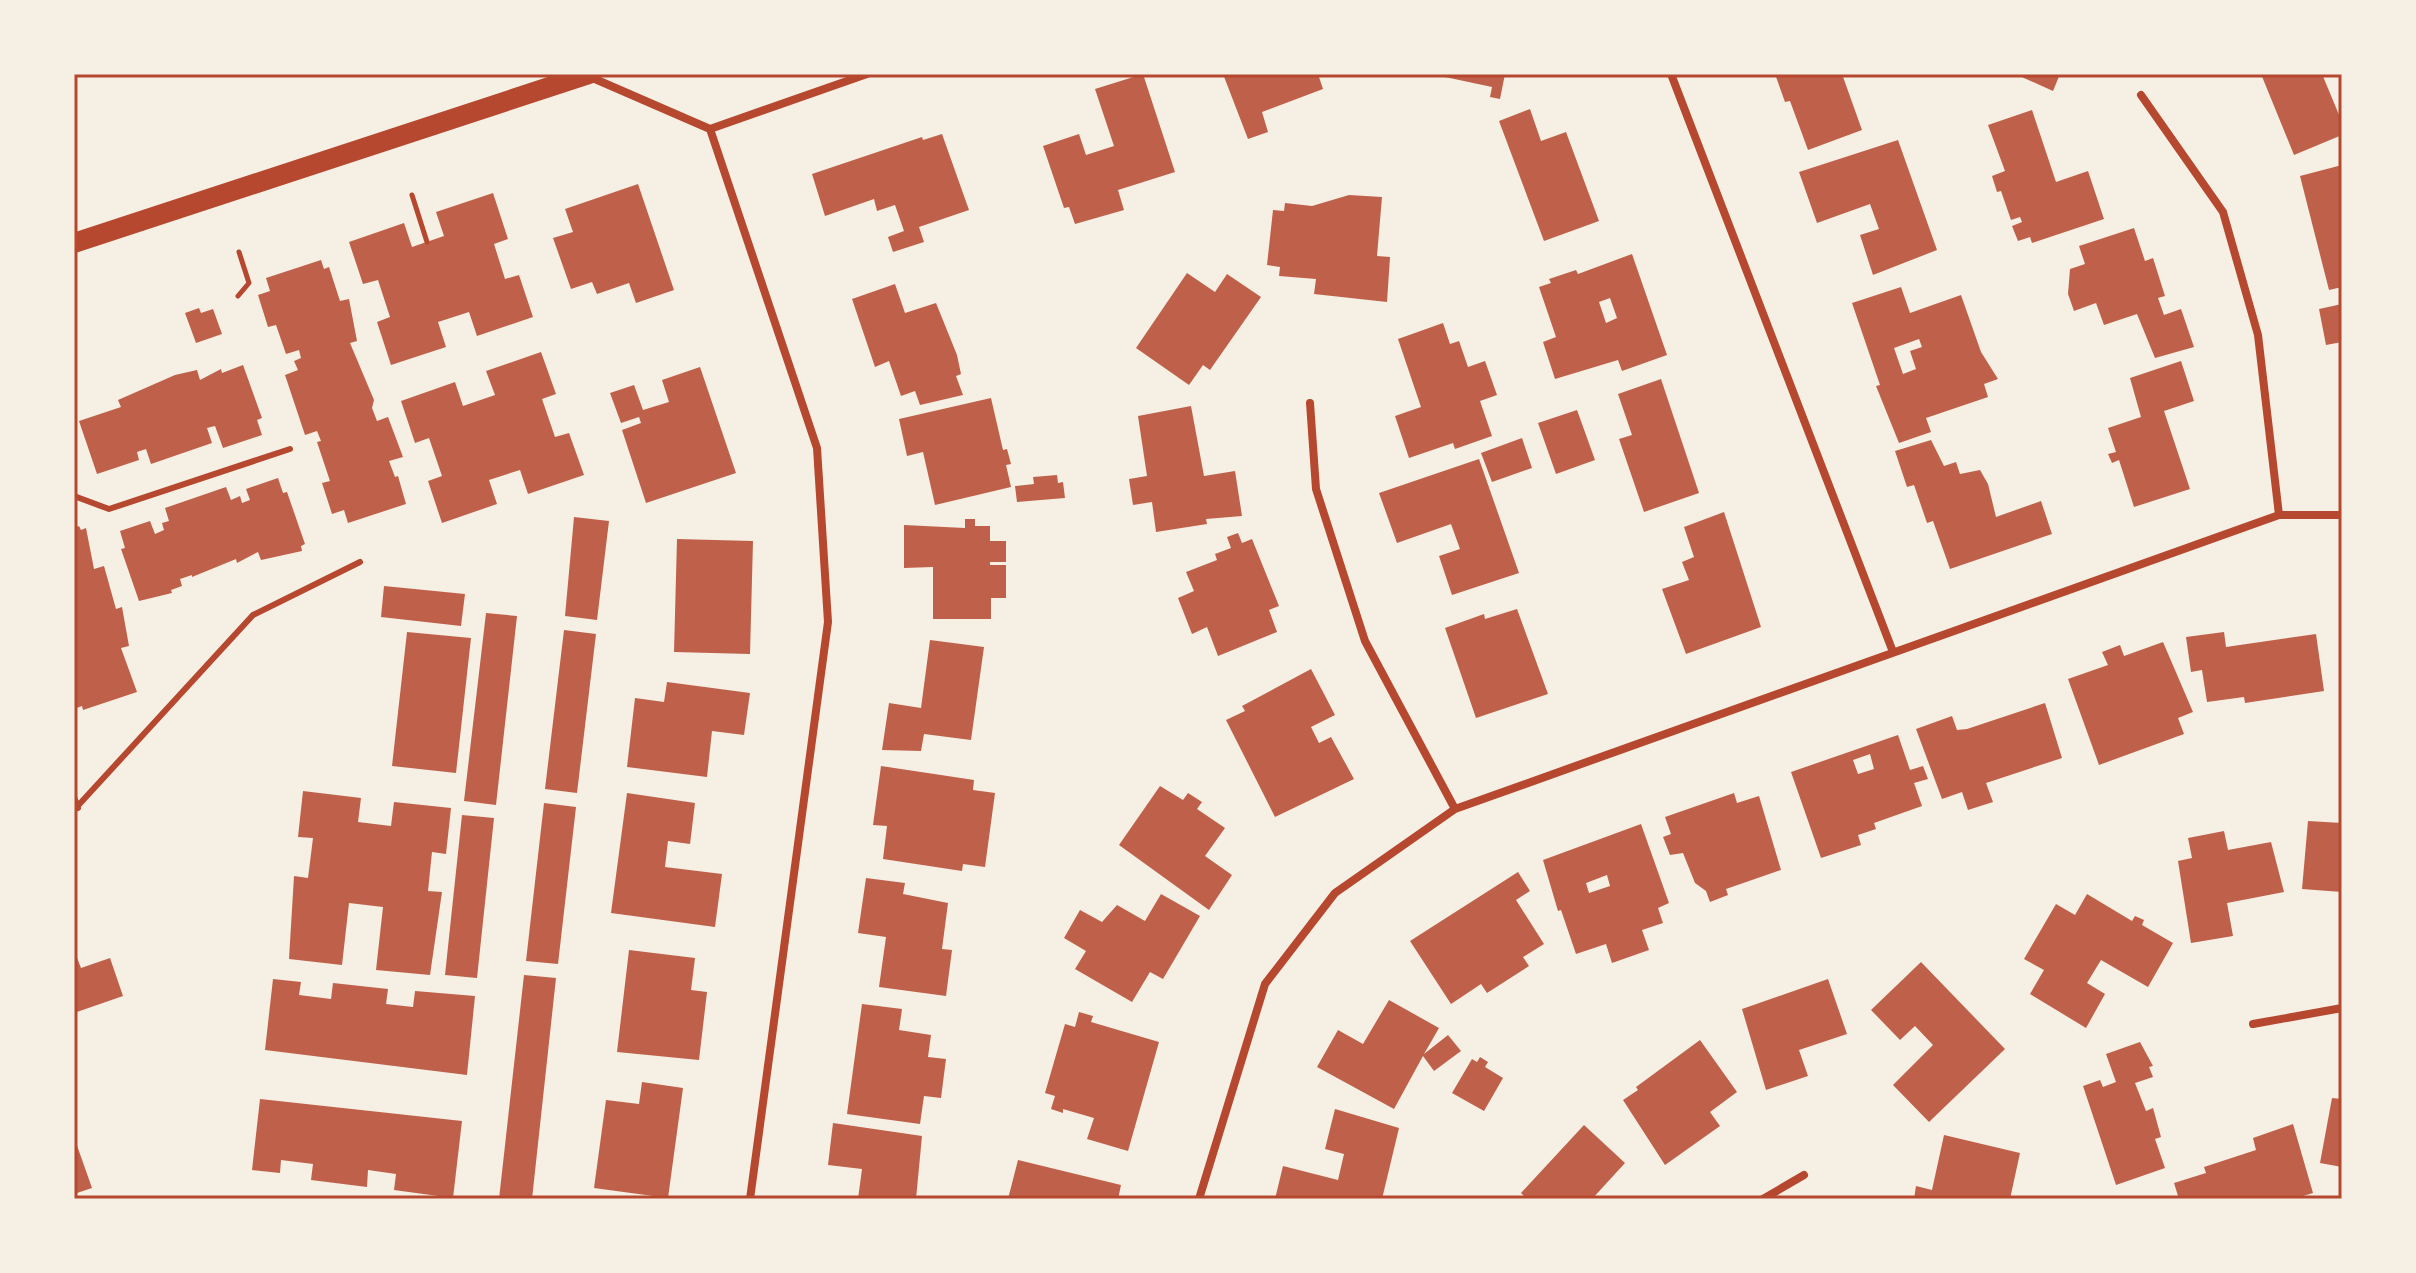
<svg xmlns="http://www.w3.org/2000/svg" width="2416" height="1273" viewBox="0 0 2416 1273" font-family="'DM Sans',sans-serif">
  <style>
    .building { fill: #bf614a; fill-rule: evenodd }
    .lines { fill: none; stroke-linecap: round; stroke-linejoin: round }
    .path { stroke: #b5482f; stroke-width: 5 }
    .service { stroke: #b5482f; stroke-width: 6 }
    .minor { stroke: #b5482f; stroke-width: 8 }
    .primary { stroke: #b5482f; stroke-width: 20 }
    .neatline { fill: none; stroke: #b5482f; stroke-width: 3 }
  </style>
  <rect width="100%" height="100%" fill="#f6efe4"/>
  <path class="building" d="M1143 74 1175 172 1118 190 1124 210 1075 224 1069 207 1064 208 1043 146 1079 134 1086 155 1114 146 1095 89Z
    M1223 74H1318L1323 89 1262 112 1268 132 1248 139Z
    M1431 74H1505L1500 99 1490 97 1492 87Z
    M1775 74H1842L1862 130 1808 150 1790 101 1785 102Z
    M2015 74H2060L2053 91Z
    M2261 74H2322L2342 122V135L2294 155Z
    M1530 109 1541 141 1566 132 1599 221 1544 241 1499 121Z
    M2032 110 2056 182 2088 171 2104 219 2032 243 2030 237 2018 241 2012 226 2022 222 2020 217 2011 220 2001 191 1997 192 1992 176 2005 171 1988 125Z
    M942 134 969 210 919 227 924 242 893 252 888 237 904 231 895 205 877 211 874 199 825 216 812 174 922 137 923 140Z
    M1898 140 1937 250 1873 275 1860 235 1879 229 1870 204 1817 223 1799 172Z
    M2342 165V287L2329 290 2300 176Z
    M638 184 674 290 636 303 629 283 597 294 592 282 571 289 553 238 573 232 565 209Z
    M493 193 508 239 494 244 505 279 519 275 533 317 477 336 469 312 438 322 446 347 391 365 377 322 390 317 378 280 363 284 349 242 404 223 412 247 444 236 436 212Z
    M1349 195 1382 197 1377 256 1390 257 1387 302 1314 294 1316 279 1279 276 1280 267 1267 265 1273 210 1284 211 1285 203 1312 206Z
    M2134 228 2145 261 2153 258 2165 296 2158 298 2164 315 2181 309 2194 347 2155 358 2137 314 2104 325 2096 303 2074 311 2068 294 2070 269 2085 264 2079 246Z
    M1632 254 1667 355 1622 371 1618 360 1555 379 1543 342 1556 337 1539 287 1551 283 1549 279 1576 270 1578 274ZM1610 298 1617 318 1606 323 1599 302Z
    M321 260 324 269 329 267 340 301 349 299 357 341 350 343 374 400 372 408 377 421 388 417 403 457 389 461 395 477 398 476 406 504 348 523 344 510 332 514 322 483 330 481 317 442 321 441 317 431 305 435 285 375 298 370 294 361 301 358 299 350 286 354 276 325 268 327 258 295 270 291 266 278Z
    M1187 273 1215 292 1227 274 1261 297 1210 370 1203 365 1189 385 1136 348Z
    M895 284 905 313 936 303 957 355 961 374 956 376 963 395 920 405 915 391 901 396 889 361 875 367 852 299Z
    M1901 287 1910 313 1961 295 1981 352 1998 379 1984 384 1988 397 1926 418 1931 432 1899 443 1876 386 1880 385 1852 303ZM1919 339 1922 347 1910 351 1916 369 1903 374 1894 348Z
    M2342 304V342L2326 345 2319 309Z
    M199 308 201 313 213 309 222 334 196 343 185 313Z
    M1443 323 1450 344 1459 341 1468 367 1485 361 1497 395 1480 401 1492 436 1455 449 1453 443 1409 458 1395 416 1421 407 1398 339Z
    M541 352 556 394 542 399 555 437 569 433 584 475 528 494 520 470 489 480 497 504 442 523 428 481 442 476 429 438 415 443 401 401 455 382 463 406 495 395 486 371Z
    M2181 361 2194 401 2164 411 2190 489 2134 507 2119 460 2112 463 2108 454 2116 452 2108 428 2141 417 2130 378Z
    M243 365 262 418 257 420 262 435 223 448 215 426 207 428 212 443 151 464 146 449 137 452 139 460 97 474 79 421 121 407 118 400 175 375 197 370 200 380 221 369 222 373Z
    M700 367 736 473 646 503 622 430 641 423 639 417 621 423 610 393 634 385 643 410 669 402 662 380Z
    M1661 379 1699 493 1644 512 1619 439 1632 435 1618 394Z
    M991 398 1003 450 1007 449 1011 464 1006 465 1011 487 935 505 923 452 907 456 899 419Z
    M1191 406 1204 476 1235 471 1242 516 1206 519 1207 524 1156 532 1152 502 1133 505 1129 479 1147 476 1138 416Z
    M1577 410 1595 460 1556 474 1538 423Z
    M1522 438 1532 468 1492 482 1481 453Z
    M1931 440 1944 466 1956 462 1960 474 1980 470 1988 484 1996 517 2041 501 2052 534 1950 569 1933 521 1927 523 1914 485 1907 487 1895 451Z
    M1479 459 1519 573 1452 595 1439 556 1460 549 1451 524 1397 543 1379 493Z
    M1057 475 1058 483 1063 482 1065 498 1017 502 1015 486 1034 484 1033 477Z
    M278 478 283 493 287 492 305 544 301 546 302 551 261 560 258 552 237 563 236 559 192 577V575L180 579 182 586 171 590 172 593 139 601 121 549 125 548 120 531 150 521 155 534 164 530 162 523 169 521 165 508 226 487 231 500 240 496 242 503 250 500 246 489Z
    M1724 512 1761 627 1686 654 1662 589 1689 580 1682 562 1694 557 1684 527Z
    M574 517 609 521 597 620 565 616Z
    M965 519H975V526H990V541H1006V562H990V565H1006V598H991V619H933V567L904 568V525L965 528Z
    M79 526 81 530 86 528 94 569 104 566 116 609 122 607 129 646 121 648 137 692 83 710 82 706 74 709V528Z
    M1238 533 1242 543 1252 539 1279 606 1269 610 1277 632 1218 656 1207 627 1192 634 1178 598 1194 591 1186 572 1217 560 1215 554 1231 548 1227 537Z
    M677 539 753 541 750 654 674 652Z
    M384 586 465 594 461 626 381 617Z
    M1517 609 1548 694 1476 718 1445 628 1484 614 1485 619Z
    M486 613 517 616 496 805 464 801Z
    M564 630 596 634 577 793 545 789Z
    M407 632 471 638 456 773 392 766Z
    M2224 632 2226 647 2316 634 2324 691 2245 703 2244 697 2207 702 2202 670 2191 672 2186 637Z
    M930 640 984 647 971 740 924 734 921 751 882 750 889 703 921 708Z
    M2163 642 2193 712 2178 718 2184 734 2099 765 2068 679 2108 665 2102 652 2120 645 2124 656Z
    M1311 669 1335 715 1311 727 1319 743 1331 737 1354 779 1275 817 1226 720 1245 711 1242 706Z
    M667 682 750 693 744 735 712 731 707 777 627 767 635 698 664 702Z
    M2045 703 2062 758 1986 783 1993 802 1968 810 1962 792 1942 799 1916 729 1952 716 1957 730 1967 729Z
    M1898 735 1910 770 1923 766 1928 779 1914 783 1922 806 1874 823 1876 829 1858 835 1861 845 1821 858 1791 772ZM1870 754 1874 769 1858 774 1853 760Z
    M881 766 974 780 973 790 995 793 985 867 963 864 962 871 883 859 887 826 873 825Z
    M1160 786 1183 800 1188 793 1202 802 1197 809 1225 828 1205 856 1232 875 1209 910 1119 845Z
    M303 791 361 798 358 822 391 826 394 802 451 808 446 854 432 852 428 891 442 892 430 975 376 970 383 907 349 903 342 965 289 959 294 876 308 878 313 838 298 837Z
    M627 793 695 803 690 844 668 841 665 867 722 874 715 927 611 913Z
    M1734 793 1737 803 1759 796 1781 870 1726 889 1728 895 1710 902 1706 891 1695 883 1683 853 1670 855 1663 837 1671 834 1665 817Z
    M544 803 576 807 558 964 526 961Z
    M462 815 494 818 477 978 445 975Z
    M2308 821 2342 823V892L2302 889Z
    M1641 824 1669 903 1658 908 1663 923 1642 930 1649 950 1612 963 1606 944 1576 954 1561 910 1558 911 1543 860ZM1607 875 1610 886 1589 893 1586 883Z
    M2224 831 2228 850 2271 842 2284 892 2227 903 2233 936 2191 943 2178 861 2192 858 2188 838Z
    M1518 872 1530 891 1516 900 1544 944 1523 957 1529 966 1487 993 1481 984 1451 1004 1410 941Z
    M866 878 905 883 903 894 948 903 942 949 952 950 946 996 879 987 886 937 858 933Z
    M1161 894 1200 916 1163 979 1150 972 1132 1002 1075 969 1086 951 1064 938 1080 910 1102 922 1117 905 1145 921Z
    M2087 894 2132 921 2135 916 2144 920 2142 925 2173 943 2148 987 2101 960 2087 983 2105 994 2086 1028 2030 994 2044 970 2024 959 2056 904 2075 915Z
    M74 950 81 968 110 958 123 996 74 1013Z
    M629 950 695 958 691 990 707 992 699 1060 617 1052Z
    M1921 962 2005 1049 1929 1122 1893 1085 1933 1045 1915 1026 1900 1040 1871 1010Z
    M524 975 556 978 532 1199H499Z
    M273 979 301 982 299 995 331 999 333 983 388 989 386 1004 413 1007 415 991 475 996 467 1075 265 1050Z
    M1828 979 1847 1034 1799 1050 1808 1076 1766 1090 1742 1009Z
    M1389 1000 1439 1028 1424 1054 1448 1035 1461 1051 1434 1071 1423 1056 1394 1109 1317 1067 1338 1030 1363 1044Z
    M862 1004 902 1009 899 1030 931 1035 928 1057 946 1059 941 1098 924 1096 920 1124 847 1114Z
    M1079 1012 1093 1016 1091 1022 1159 1042 1128 1151 1087 1139 1094 1118 1063 1109V1113L1051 1109 1055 1096 1045 1093 1065 1024 1075 1027Z
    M1700 1040 1737 1092 1710 1112 1720 1126 1665 1165 1623 1100 1638 1090 1636 1087Z
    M2140 1042 2153 1066 2149 1067 2153 1077 2135 1083 2146 1111 2153 1108 2161 1137 2155 1139 2165 1168 2116 1185 2083 1086 2100 1080 2103 1087 2116 1082 2106 1054Z
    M1480 1057 1488 1062 1485 1067 1503 1078 1484 1111 1452 1093 1472 1059 1477 1062Z
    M642 1082 683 1088 668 1198 594 1188 606 1100 639 1104Z
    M2332 1098 2342 1099V1167L2320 1163Z
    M260 1099 462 1121 453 1198 394 1190 396 1174 368 1170 367 1187 311 1180 313 1164 281 1160 280 1173 252 1170Z
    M1335 1109 1399 1128 1382 1199H1275L1283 1166 1338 1180 1344 1154 1325 1149Z
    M833 1123 922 1136 916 1199H858L862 1169 828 1165Z
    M2293 1124 2313 1193 2293 1199H2179L2174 1183 2206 1173 2204 1167 2256 1150 2253 1138Z
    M1584 1125 1625 1163 1592 1199H1527L1521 1193Z
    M1944 1135 2020 1153 2010 1199H1914L1916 1186 1932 1190Z
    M74 1137 92 1188 74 1194Z
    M1018 1160 1121 1185 1118 1199H1008Z"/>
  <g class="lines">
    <path class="path" d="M412 195 427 242
      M238 296 249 283 239 252"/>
    <path class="service" d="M74 496 109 509 290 449
      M74 797 78 808
      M74 810 253 615 360 562"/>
    <path class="minor" d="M1671 74 1893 652
      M588 76 710 129 867 74
      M2141 95 2223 212 2258 335 2279 515
      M710 129 817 448 828 622 750 1199
      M1310 403 1316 489 1365 641 1455 809
      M2253 1024 2342 1008
      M1199 1199 1265 984 1335 893 1455 809 2279 515H2342
      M1763 1199 1804 1175"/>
    <path class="primary" d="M74 243 589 74"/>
  </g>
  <rect width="2416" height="1273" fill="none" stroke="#f6efe4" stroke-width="152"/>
  <rect x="76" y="76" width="2264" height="1121" class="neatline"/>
</svg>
